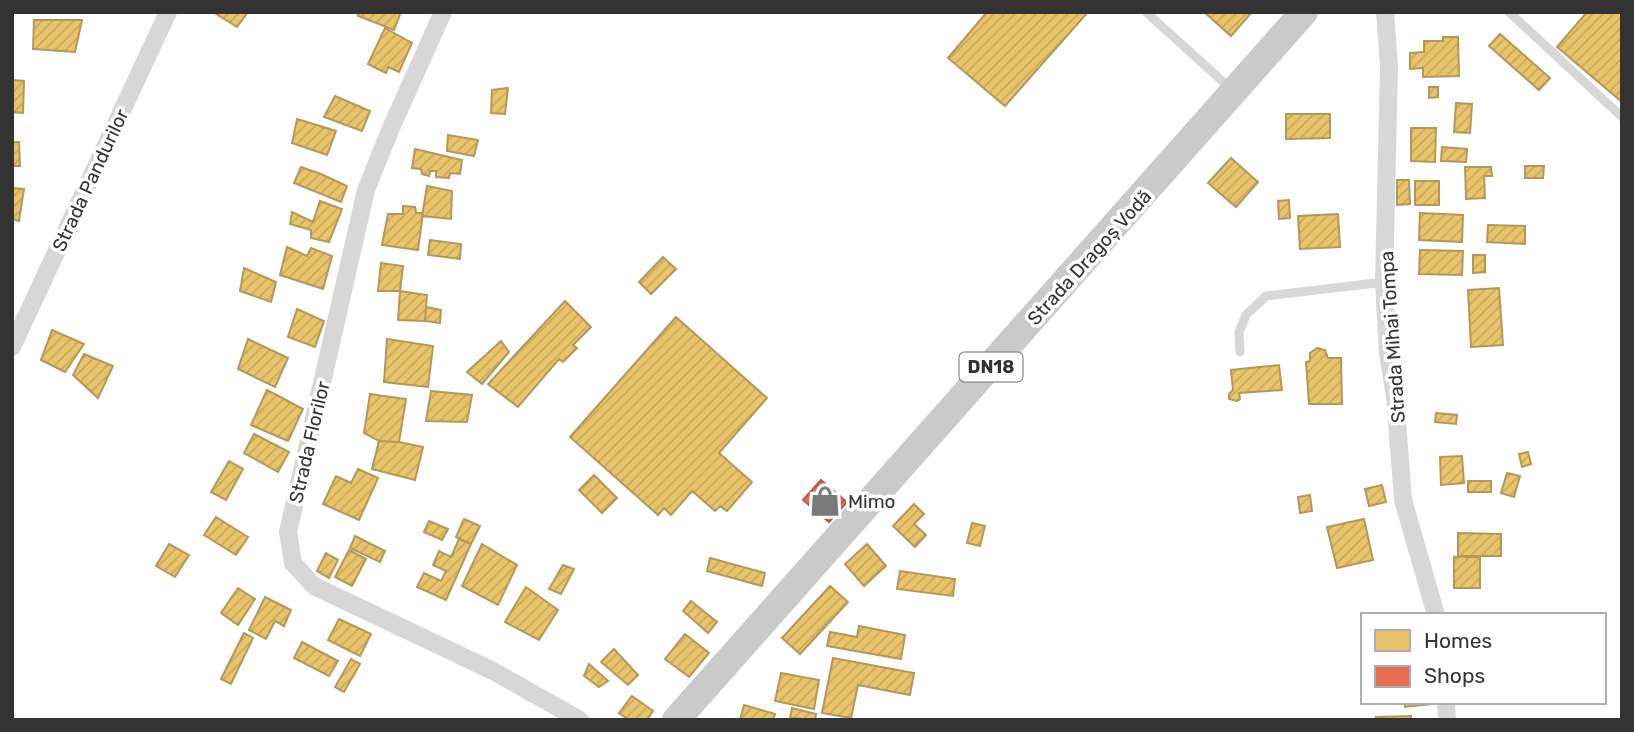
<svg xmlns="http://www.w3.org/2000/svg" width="1634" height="732" viewBox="0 0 1634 732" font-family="Rubik,sans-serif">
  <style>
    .homes { fill: url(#homes-hatch); stroke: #b2985a; stroke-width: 2 }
    .shops { fill: url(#shops-hatch); stroke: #b15d48; stroke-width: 2 }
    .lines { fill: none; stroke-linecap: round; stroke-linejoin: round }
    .service { stroke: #d7d7d7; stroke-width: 9 }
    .minor { stroke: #d7d7d7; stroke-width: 18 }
    .primary { stroke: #cacaca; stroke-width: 28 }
    .labels { text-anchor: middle; stroke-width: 7; stroke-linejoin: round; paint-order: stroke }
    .shield { fill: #fff; stroke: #707070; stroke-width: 2 }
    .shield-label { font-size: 18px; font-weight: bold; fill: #333 }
    .street-label { font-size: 19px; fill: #333; stroke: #fff }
    .poi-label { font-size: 19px; fill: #333; stroke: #fff; text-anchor: start }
  </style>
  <defs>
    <pattern id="homes-hatch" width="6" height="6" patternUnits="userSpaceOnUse" patternTransform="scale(1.75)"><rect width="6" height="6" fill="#e9c46a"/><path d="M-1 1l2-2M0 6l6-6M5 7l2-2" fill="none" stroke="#c8a95c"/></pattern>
    <pattern id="shops-hatch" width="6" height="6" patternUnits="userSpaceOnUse" patternTransform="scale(1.75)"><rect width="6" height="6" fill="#e76f51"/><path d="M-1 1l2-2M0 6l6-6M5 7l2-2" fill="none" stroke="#bc5c44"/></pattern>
  </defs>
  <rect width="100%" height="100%" fill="#fff"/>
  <path class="homes" d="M213 12H248L237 27Z
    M401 12 394 30 358 16 359 12Z
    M987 12H1088L1005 106 948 58Z
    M1204 12H1252L1231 36Z
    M1587 12H1622V102L1557 47Z
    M34 20H82L75 52 33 49Z
    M385 28 412 43 399 72 388 67 386 73 368 64Z
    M1500 34 1550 78 1539 90 1489 46Z
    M1443 37H1458L1459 76 1423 77V68L1410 69V53L1424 52V41H1443Z
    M12 80 24 81 23 113 12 112Z
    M1429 87H1438V97L1429 98Z
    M508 88 505 114 491 113 492 90Z
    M335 96 370 111 362 131 324 117Z
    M1456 103 1472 104 1470 133 1454 132Z
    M1286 114H1330V138L1286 139Z
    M297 119 336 131 327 155 292 143Z
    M1411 128H1436L1435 162 1411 161Z
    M448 135 478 140 474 156 447 151Z
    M12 142H19L20 166H12Z
    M1442 147 1467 149 1466 162 1441 161Z
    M415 149 462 160 460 174 450 173 449 178 436 177V171H430L429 176 422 174 421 169 412 168Z
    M1231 158 1258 182 1236 207 1208 183Z
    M1525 166H1544L1543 178H1525Z
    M301 167 321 174 347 186 341 202 294 183Z
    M1465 167H1491L1492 176H1484L1485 198 1466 199Z
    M1397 180H1409L1410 204 1397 205Z
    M1415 181H1439V205H1415Z
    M427 186 452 191 451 219 422 216Z
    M12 188 24 189 19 221 12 219Z
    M1289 200 1290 218 1279 219 1278 201Z
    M320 201 342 209 329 242 311 238V230L290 224 292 212 313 222Z
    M403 206 415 207 416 213H423L418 250 382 245 388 214H403Z
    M1420 213 1463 215 1462 242 1419 240Z
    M1338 214 1340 247 1300 249 1298 216Z
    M1488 225 1525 226V244L1487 242Z
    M430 240 461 244 460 259 428 255Z
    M287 247 307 256 311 248 332 256 323 289 280 275Z
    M1420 250 1463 251 1462 275 1419 274Z
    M1473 255H1485V272L1473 273Z
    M663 257 676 269 651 294 639 282Z
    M381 263 403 266 400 291H378Z
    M244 268 276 282 271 302 240 291Z
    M1499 288 1503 345 1471 347 1468 290Z
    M400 291 427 295 425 321 398 320Z
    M565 301 591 327 573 345 577 348 563 362 559 359 518 407 488 384Z
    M426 307 441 310 440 323 425 321Z
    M297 309 324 321 315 347 288 337Z
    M676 317 767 398 719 453 752 482 727 511 720 506 715 511 692 491 671 515 664 508 658 515 570 437Z
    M52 330 84 344 65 372 41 360Z
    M248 339 288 358 275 387 238 369Z
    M387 339 433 346 428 387 384 382Z
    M501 341 509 352 482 384 467 372Z
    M1317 348 1325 350 1328 358H1341L1342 404H1309L1306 362 1310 361V353Z
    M84 354 113 366 98 398 73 375Z
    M1279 365 1282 390 1239 393 1240 399 1237 401 1229 399V394L1233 390 1231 370Z
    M267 390 303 409 288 441 251 425Z
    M431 391 472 395 467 422 426 421Z
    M370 394 406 399 399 442 379 441 364 433Z
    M1436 413 1457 415 1456 424 1435 422Z
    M254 434 289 452 278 472 244 453Z
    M379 441 399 442 423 447 415 480 372 469Z
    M1528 452 1531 464 1522 467 1519 454Z
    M1462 456 1464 483 1441 485 1440 457Z
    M229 461 243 469 226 500 211 492Z
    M358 469 378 478 359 520 323 504 336 476 351 483Z
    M1507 473 1520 476 1514 497 1501 493Z
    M594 475 617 498 602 513 579 490Z
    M1468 481H1491V492H1468Z
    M1382 485 1386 502 1369 506 1365 489Z
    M1310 495 1312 511 1300 513 1298 497Z
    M914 504 924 514 914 524 926 535 915 547 893 526Z
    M216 517 248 537 236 555 204 535Z
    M464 519 480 526 471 544 456 537Z
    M1364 519 1373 560 1337 568 1327 527Z
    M429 521 448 529 442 540 424 532Z
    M972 523 985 526 980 546 967 543Z
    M1458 533 1501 534V556H1458Z
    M355 536 385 551 380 562 350 548Z
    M459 539 471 544 446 600 417 587 424 573 441 581 446 571 433 565 439 551 451 557Z
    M169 544 189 555 175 577 156 566Z
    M482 544 517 565 498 605 462 586Z
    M867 544 886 566 864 586 845 564Z
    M349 550 366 559 352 586 335 577Z
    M326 553 338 560 329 578 317 571Z
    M1454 557H1480V588H1454Z
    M710 558 765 573 762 586 707 571Z
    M563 565 574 569 561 594 549 589Z
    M900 571 955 579 953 596 897 589Z
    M830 586 848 602 800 654 782 638Z
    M526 587 558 610 539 640 505 622Z
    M238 588 255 599 238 625 221 613Z
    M265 597 291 610 284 626 275 621 266 639 249 630Z
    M691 601 717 622 708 633 683 611Z
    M339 619 371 634 360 656 328 640Z
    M859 626 905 635 901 659 827 646 830 632 857 637Z
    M244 633 253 638 231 684 221 679Z
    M685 634 709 653 689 677 665 659Z
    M302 642 338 661 329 676 294 658Z
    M614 649 638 675 628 685 601 662Z
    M833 658 914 673 910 695 858 685 851 718 822 713Z
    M351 659 360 664 344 692 335 687Z
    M589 664 608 681 599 687 584 676Z
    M781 673 819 680 814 709 775 701Z
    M632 696 653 711 647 720H629L619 713Z
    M1405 702H1432L1433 704 1405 707Z
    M744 705 775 714 773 720H740Z
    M792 708 816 714 815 720 790 718Z
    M1411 716V720H1376V717Z"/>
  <path class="shops" d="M821 480 847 502 829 522 803 500Z"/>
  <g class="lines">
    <path class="service" d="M1146 12 1231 89
      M1509 12 1622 117
      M1240 352 1239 332 1246 315 1266 296 1384 282"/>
    <path class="minor" d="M443 12 391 128 366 190 288 532 293 563 314 586 493 671 580 720
      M1385 12 1389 66 1384 282 1388 354 1395 396 1403 500 1436 615
      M12 347 168 12
      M1446 702 1447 720"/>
    <path class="primary" d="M676 720 1304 12"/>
  </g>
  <defs>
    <symbol id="shop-bare" viewBox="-9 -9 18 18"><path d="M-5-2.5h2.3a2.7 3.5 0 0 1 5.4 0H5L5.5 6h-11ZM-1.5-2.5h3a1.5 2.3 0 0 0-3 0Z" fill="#7a7a7a" stroke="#fff" stroke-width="2.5" paint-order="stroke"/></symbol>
  </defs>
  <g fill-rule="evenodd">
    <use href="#shop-bare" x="803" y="479" width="44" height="44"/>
  </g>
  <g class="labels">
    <rect class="shield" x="959.5" y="352.5" width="63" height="29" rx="5"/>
    <g class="shield-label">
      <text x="991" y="373">DN18</text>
    </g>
    <g class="street-label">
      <text transform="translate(90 180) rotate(-65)" y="7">Strada Pandurilor</text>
      <text transform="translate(1089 257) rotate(-48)" y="7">Strada Dragoș Vodă</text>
      <text transform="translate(1392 337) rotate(-94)" y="7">Strada Mihai Tompa</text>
      <text transform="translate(309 442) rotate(-77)" y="7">Strada Florilor</text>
    </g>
    <g class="poi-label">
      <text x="848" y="508">Mimo</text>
    </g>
  </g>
  <rect width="1634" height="732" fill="none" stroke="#333333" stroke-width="28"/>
  <rect x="1361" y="613" width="245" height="91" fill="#ffffff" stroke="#adadad" stroke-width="2"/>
  <rect x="1375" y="630" width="35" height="21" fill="#e9c46a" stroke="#adadad" stroke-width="2"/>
  <text x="1424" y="648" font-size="21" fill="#333333">Homes</text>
  <rect x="1375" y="666" width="35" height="21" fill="#e76f51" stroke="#adadad" stroke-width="2"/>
  <text x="1424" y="683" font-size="21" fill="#333333">Shops</text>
</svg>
